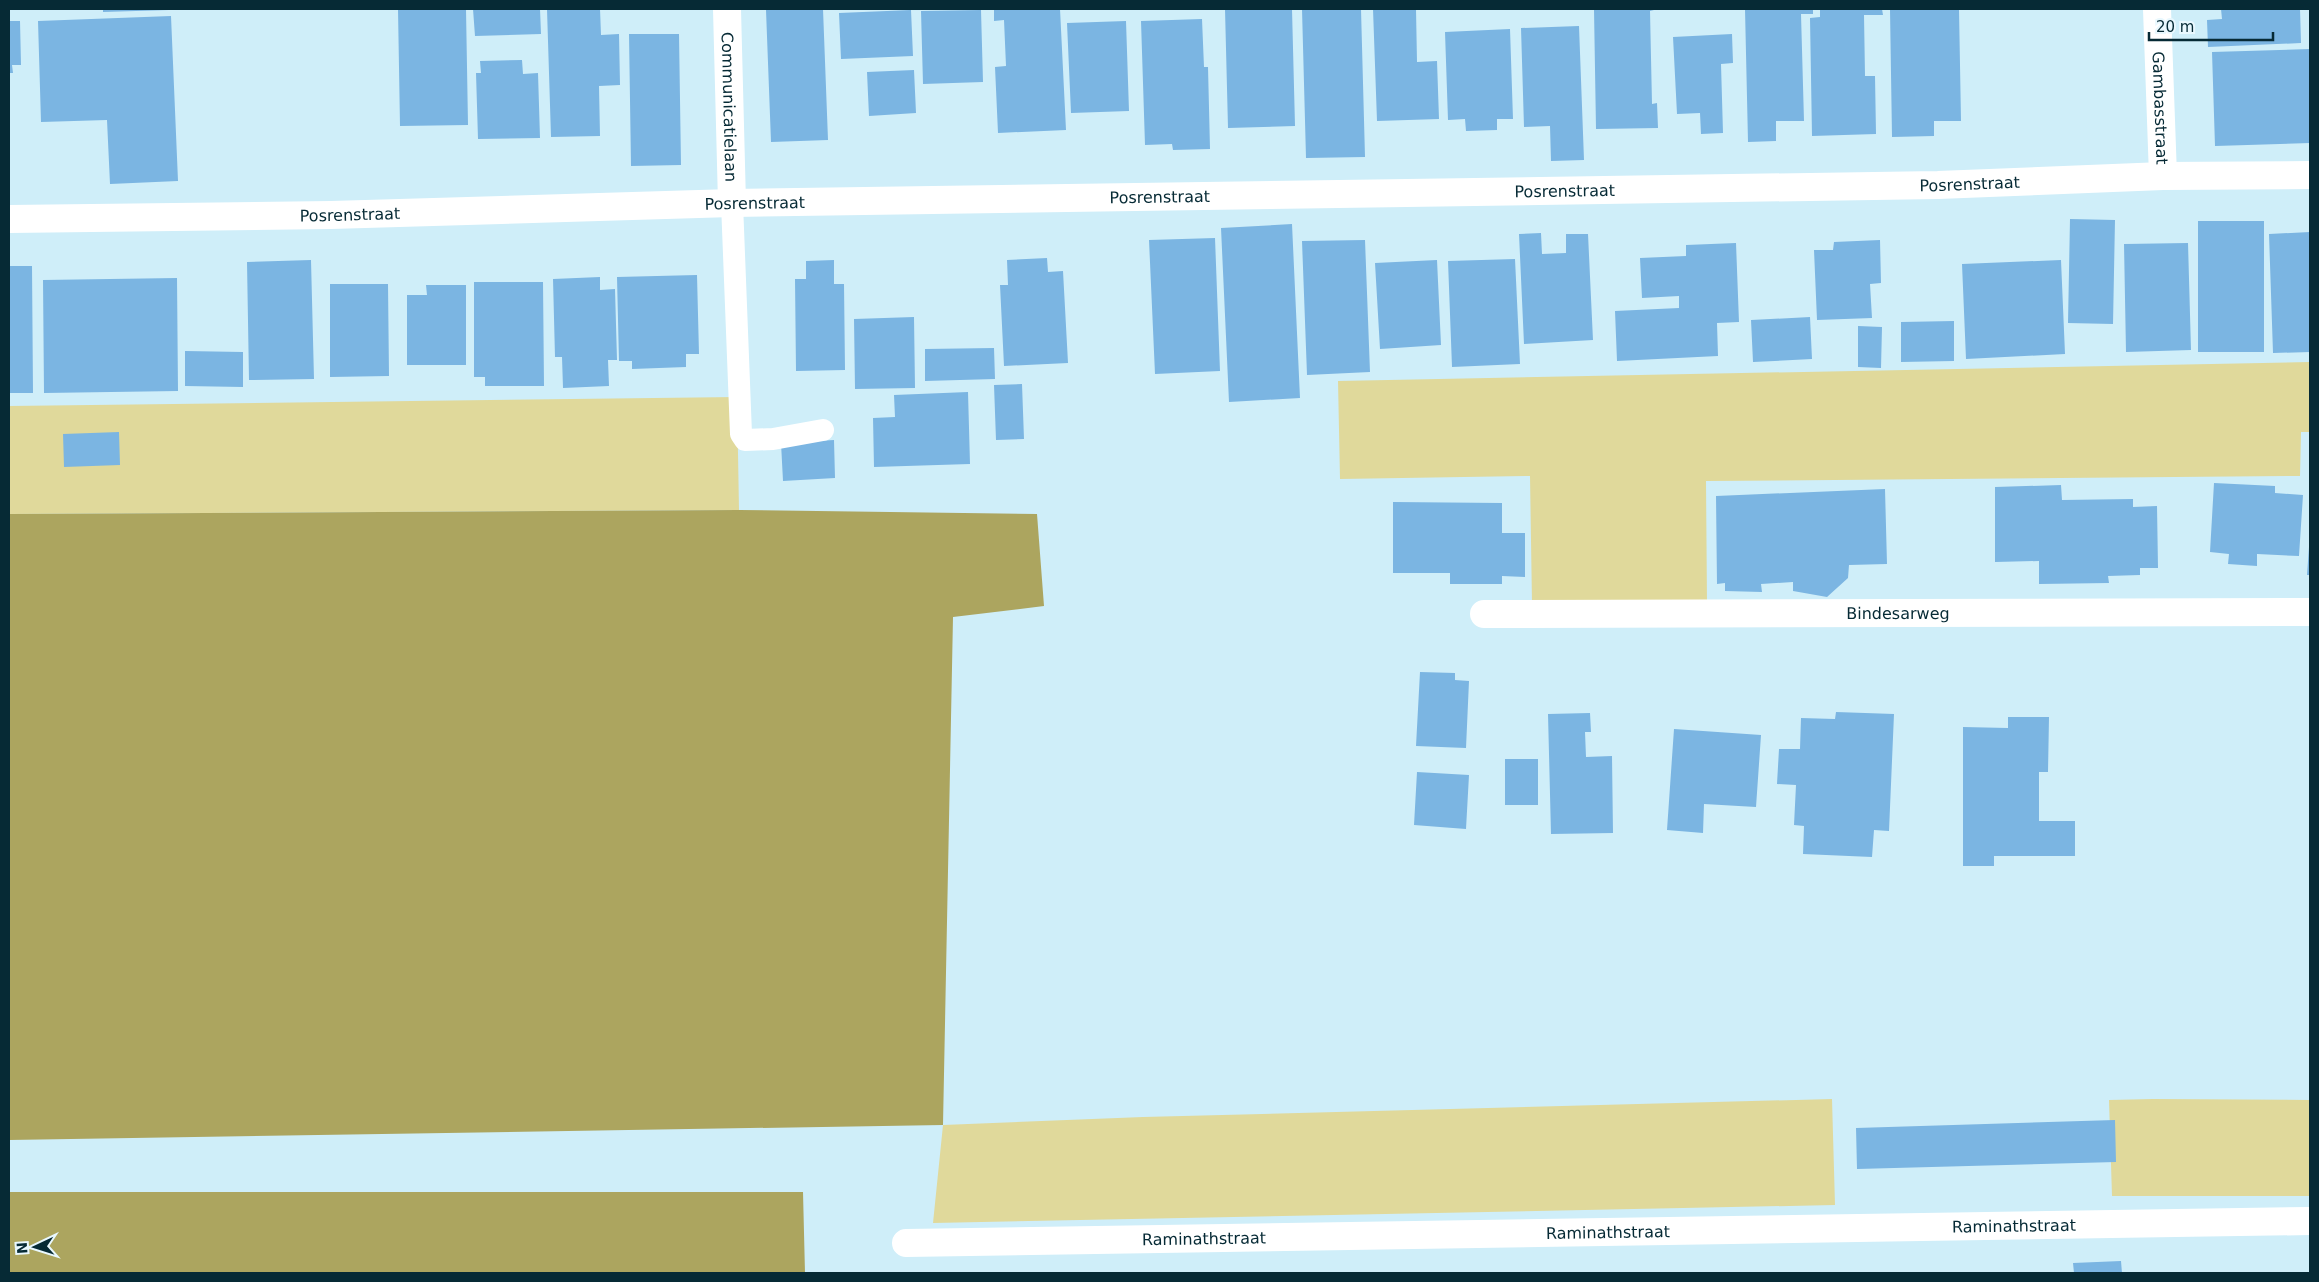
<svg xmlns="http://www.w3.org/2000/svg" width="2319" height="1282" viewBox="0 0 2319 1282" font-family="'DejaVu Sans',sans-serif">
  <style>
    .green { fill: #e0d99b }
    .forest { fill: #aca55f }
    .building { fill: #7bb5e2 }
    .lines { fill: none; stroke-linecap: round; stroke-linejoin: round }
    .service { stroke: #fff; stroke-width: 22 }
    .minor { stroke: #fff; stroke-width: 28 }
    .labels { text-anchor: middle; stroke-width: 4.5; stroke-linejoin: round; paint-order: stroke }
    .street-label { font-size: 16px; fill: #062a35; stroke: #e9f8fe }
  </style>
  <rect width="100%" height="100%" fill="#cfeef9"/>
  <path class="green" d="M2310 362V432H2301L2300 476 1706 481 1707 603 1532 604 1530 476 1340 479 1338 381Z
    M737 397 739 510 9 514V406Z
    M1832 1099 1835 1205 933 1223 943 1125 1143 1117Z
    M2153 1099 2310 1100V1196H2112L2109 1100Z"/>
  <path class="forest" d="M739 510 1037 514 1044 606 953 617 943 1125 9 1140V514Z
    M9 1192H803L805 1273H9Z"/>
  <path class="building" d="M103 9H169V10L103 12Z
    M398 9H466L468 125 400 126Z
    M473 9H540L541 34 475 36Z
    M547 9H600L601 35 619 34 620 85 599 86 600 136 551 137Z
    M812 9H823L828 140 771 142 766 10Z
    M994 9H1060L1066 130 998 133 995 67 1006 66 1004 20 994 21Z
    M1225 9H1292L1295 126 1228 128Z
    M1302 9H1361L1365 157 1306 158Z
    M1373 9H1416L1417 62 1437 61 1439 119 1377 121Z
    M1594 9H1658L1650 11 1652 104 1657 103 1658 128 1596 129Z
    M1745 9H1813V14H1801L1804 121H1776V141L1748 142Z
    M1820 9H1882L1883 15H1864L1865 76H1875L1876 134 1812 136 1810 18 1820 17Z
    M1890 9H1959L1961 121H1934V136L1892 137Z
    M2221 9H2300L2301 43 2208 47 2207 20 2222 19Z
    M911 10 913 56 841 59 839 13Z
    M981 10 983 82 923 84 921 11Z
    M171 16 178 181 110 184 107 120 41 122 38 21Z
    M1202 19 1204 67H1208L1210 149 1173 150 1172 144 1145 145 1141 21Z
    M9 21H20L21 65H12L13 73H9Z
    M1126 21 1129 111 1071 113 1067 23Z
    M1579 26 1584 160 1551 161 1550 126 1524 127 1521 28Z
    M1510 29 1513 119H1497V130L1466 131 1465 119 1448 120 1445 32Z
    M629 34H679L681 165 631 166Z
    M1732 34 1733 63 1721 64 1723 133 1701 134 1700 113 1677 114 1673 37Z
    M2310 49V143L2215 146 2212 52Z
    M522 60 523 74 538 73 540 138 478 139 476 73H481L480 61Z
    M914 70 916 113 869 116 867 72Z
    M2070 219 2115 220 2113 324 2068 323Z
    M2198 221H2264V352H2198Z
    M1292 224 1300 398 1229 402 1221 228Z
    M2310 232V352L2273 353 2269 234Z
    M1541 233 1542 254 1566 253V234H1588L1593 340 1524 344 1519 234Z
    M1215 238 1220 371 1155 374 1149 240Z
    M1365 240 1370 372 1307 375 1302 241Z
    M1880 240 1881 283 1870 284 1872 318 1817 320 1814 250H1833L1834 242Z
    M1736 243 1739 322 1717 323 1718 356 1617 361 1615 311 1679 308V296L1642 298 1640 258 1686 256V245Z
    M2188 243 2191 350 2126 352 2124 244Z
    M1047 258 1048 272 1063 271 1068 363 1004 366 1000 285H1008L1007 260Z
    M1515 259 1520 364 1452 367 1448 261Z
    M311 260 314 379 249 380 247 262Z
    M834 260V284H844L845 370 796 371 795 279H806V261Z
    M1437 260 1441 345 1380 349 1375 263Z
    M2061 260 2065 354 1966 359 1962 264Z
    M9 266H32L33 393H9Z
    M697 275 699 354H686V367L632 369V361H619L617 277Z
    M600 277V290L615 289 617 360H608L609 386 563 388 562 357H555L553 279Z
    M177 278 178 391 44 393 43 280Z
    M474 282H543L544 386H485V377H474Z
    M330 284H388L389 376 330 377Z
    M426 285H466V365H407V295H427Z
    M914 317 915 388 855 389 854 319Z
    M1810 317 1812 359 1753 362 1751 320Z
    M1954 321V361L1901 362V322Z
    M1858 326 1882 327 1881 368 1858 367Z
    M994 348 995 379 925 381V349Z
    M185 351 243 352V387L185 386Z
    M1022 384 1024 439 996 440 994 385Z
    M968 392 970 464 874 467 873 418 895 417 894 395Z
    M119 432 120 465 64 467 63 434Z
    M834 440 835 478 783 481 781 443Z
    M2214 483 2275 486V493L2303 495 2299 556 2257 554V566L2228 564 2229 554 2210 552Z
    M2061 485 2062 500 2133 499V507L2157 506 2158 568H2140V575L2108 576 2109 583 2039 584V561L1995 562V487Z
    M1885 489 1887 564 1849 565 1848 578 1827 597 1793 591V582L1761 584 1762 592 1725 591V583L1717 584 1716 496Z
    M1393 502 1502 503V533H1525V577L1502 576V584H1450V573H1393Z
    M2309 547H2310V575H2307Z
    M1420 672 1455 673V680L1469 681 1466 748 1416 746Z
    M1836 712 1894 714 1889 831 1874 830 1872 857 1803 854 1804 826 1794 825 1796 785 1777 784 1779 749H1800L1801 718 1835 719Z
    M1590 713 1591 732H1585L1586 757 1612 756 1613 833 1551 834 1548 714Z
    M2008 717H2049L2048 772H2039V821H2075V856H1994V866H1963V727L2008 728Z
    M1674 729 1761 735 1756 807 1704 804 1703 833 1667 830Z
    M1505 759H1538V805H1505Z
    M1417 772 1469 775 1466 829 1414 825Z
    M2115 1120 2116 1162 1857 1169 1856 1128Z
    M2121 1261 2122 1273H2074L2073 1263Z"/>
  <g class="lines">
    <path class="service" d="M732 203 741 434 745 440 773 439 823 430"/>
    <g class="minor">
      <path id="s1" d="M727 9 732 203"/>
      <path id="s2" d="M2157 9 2163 176"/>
      <path id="s3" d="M9 219 331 215 732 203 1938 185 2163 176 2310 175"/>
      <path id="s4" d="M1484 614 2310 612"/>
      <path id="s5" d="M906 1243 2310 1221"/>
    </g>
  </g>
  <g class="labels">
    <g class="street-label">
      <text dy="6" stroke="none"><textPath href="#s1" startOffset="98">Communicatielaan</textPath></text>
      <text dy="6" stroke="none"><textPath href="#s2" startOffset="99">Gambasstraat</textPath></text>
      <text dy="6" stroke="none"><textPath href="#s3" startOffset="1961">Posrenstraat</textPath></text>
      <text dy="6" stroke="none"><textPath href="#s3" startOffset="1556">Posrenstraat</textPath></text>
      <text dy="6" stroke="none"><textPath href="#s3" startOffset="1151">Posrenstraat</textPath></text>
      <text dy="6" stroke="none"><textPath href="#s3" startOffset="746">Posrenstraat</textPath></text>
      <text dy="6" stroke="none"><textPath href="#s3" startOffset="341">Posrenstraat</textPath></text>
      <text dy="6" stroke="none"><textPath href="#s4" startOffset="414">Bindesarweg</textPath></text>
      <text dy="6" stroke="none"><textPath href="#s5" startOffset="1108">Raminathstraat</textPath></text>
      <text dy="6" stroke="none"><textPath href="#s5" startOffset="702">Raminathstraat</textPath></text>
      <text dy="6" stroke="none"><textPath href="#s5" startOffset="298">Raminathstraat</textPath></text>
    </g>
  </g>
  <rect width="2319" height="1282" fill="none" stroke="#062a35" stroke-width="20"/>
  <g transform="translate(35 1247) rotate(266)" stroke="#e9f8fe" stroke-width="4" paint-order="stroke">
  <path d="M0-4L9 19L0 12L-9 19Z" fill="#062a35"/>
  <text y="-8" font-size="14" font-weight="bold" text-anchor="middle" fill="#062a35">N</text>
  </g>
  <path d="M2149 32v8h124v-8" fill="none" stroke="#062a35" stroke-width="2.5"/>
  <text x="2156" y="32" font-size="15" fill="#062a35" stroke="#e9f8fe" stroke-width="4" paint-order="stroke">20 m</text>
</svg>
